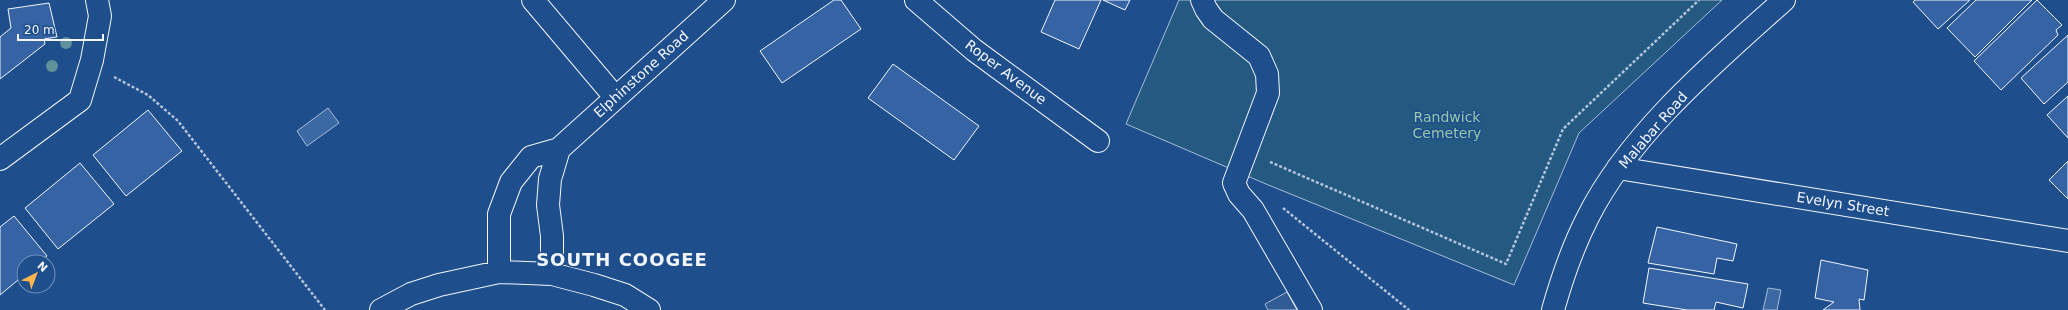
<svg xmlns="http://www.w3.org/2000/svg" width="2068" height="310" viewBox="0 0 2068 310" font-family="'DejaVu Sans',sans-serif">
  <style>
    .green { fill: #245a82; stroke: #a8bbd7 }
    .parking { fill: #305b95; stroke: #a8bbd7 }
    .water { fill: #3b69a3; stroke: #a8bbd7 }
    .building { fill: #3563a3; stroke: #f2f6ff }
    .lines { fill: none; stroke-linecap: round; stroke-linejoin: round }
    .minor-casing { stroke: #f2f6ff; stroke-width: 24 }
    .major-casing { stroke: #f2f6ff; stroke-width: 24 }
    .path { stroke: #b3c4dc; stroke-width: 2.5; stroke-dasharray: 3 2; stroke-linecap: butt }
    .minor { stroke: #1f4e8c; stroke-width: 22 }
    .major { stroke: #1f4e8c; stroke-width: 22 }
    .tree { fill: #61919a }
    .labels { text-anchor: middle; stroke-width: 3; stroke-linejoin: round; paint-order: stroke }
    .street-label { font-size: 14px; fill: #f2f6ff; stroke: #1f4e8c }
    .park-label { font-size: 14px; fill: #97c8a6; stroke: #1f4e8c }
    .district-label { font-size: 18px; font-weight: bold; letter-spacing: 1px; fill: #f2f6ff; stroke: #1f4e8c }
  </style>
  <rect width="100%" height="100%" fill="#1f4e8c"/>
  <path class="green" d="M1179 0H1722L1579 133 1514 285 1266 184 1126 124Z"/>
  <path class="parking" d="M1287 292 1297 310H1268L1265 304Z"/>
  <path class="water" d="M328 108 339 123 307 146 297 131Z
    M1768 288 1781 290 1777 310H1763Z"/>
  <path class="building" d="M834 0H841L861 29 782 83 760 51Z
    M1055 0H1101L1079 49 1041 32Z
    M1103 0H1130L1125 10Z
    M1915 0H1970L1938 29 1913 2Z
    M1976 0H2032L1975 57 1947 28Z
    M2037 0 2062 25 2056 30 2058 35 2001 90 1974 61Z
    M49 3 57 37 44 39 45 44 0 79V37L11 28 8 9Z
    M2068 35V82L2044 104 2021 78Z
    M893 64 979 126 954 160 868 98Z
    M2068 96V138L2047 115Z
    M148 110 182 151 126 196 93 155Z
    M2068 161V199L2049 180Z
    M80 163 114 204 58 249 25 208Z
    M14 216 47 256 40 262H24V275L0 295V227Z
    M1657 227 1737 244 1733 261 1717 258 1714 274 1648 263Z
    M1821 260 1868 270 1864 300 1859 299 1860 310H1823L1834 302 1815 298Z
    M1649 268 1748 284 1743 308 1716 302 1714 310H1687L1643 303Z"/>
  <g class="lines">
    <defs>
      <path id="minor" d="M533 0 615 97
        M916 0 974 50 1098 141
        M1202 0 1206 9 1213 19 1259 56 1267 74 1268 93 1234 183 1239 194 1253 210 1311 310
        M0 159 80 100 92 60 100 16 97 0
        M1618 168 2068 241
        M499 272V214L511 182 531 157 559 149 724 0
        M552 274V236L548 205 550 179 559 149
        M381 310 411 294 439 285 499 272 552 274 594 285 625 295 649 310"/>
      <path id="major" d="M1553 310C1562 278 1573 246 1588 217 1630 133 1715 62 1784 0"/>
    </defs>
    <use href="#minor" class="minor-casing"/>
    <use href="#major" class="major-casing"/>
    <path class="path" d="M114 77 148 95 178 121 325 310
      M1270 162 1506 264 1563 129 1699 0
      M1283 208 1409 310"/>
    <use href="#minor" class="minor"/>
    <use href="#major" class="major"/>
  </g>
  <g class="tree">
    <circle cx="66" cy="43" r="6"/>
    <circle cx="52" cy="66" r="6"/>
  </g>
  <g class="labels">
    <g class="street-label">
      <text transform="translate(1006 72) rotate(37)" y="5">Roper Avenue</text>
      <text transform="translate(641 74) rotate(-42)" y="5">Elphinstone Road</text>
      <text transform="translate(1653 130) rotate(-49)" y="5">Malabar Road</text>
      <text transform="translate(1843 204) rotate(9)" y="5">Evelyn Street</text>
    </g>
    <g class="park-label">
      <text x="1447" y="122">Randwick<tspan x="1447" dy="16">Cemetery</tspan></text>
    </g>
    <g class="district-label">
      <text x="622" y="266">SOUTH COOGEE</text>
    </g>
  </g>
  <g transform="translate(36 274) rotate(42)"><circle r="19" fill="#1f4e8c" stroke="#7391ba"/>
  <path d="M0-3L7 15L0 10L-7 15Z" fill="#ffb74d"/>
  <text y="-6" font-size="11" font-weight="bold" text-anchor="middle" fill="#f2f6ff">N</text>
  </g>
  <path d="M18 34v6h85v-6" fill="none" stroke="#f2f6ff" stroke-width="2"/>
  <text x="24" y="34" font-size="12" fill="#f2f6ff" stroke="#1f4e8c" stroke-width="3" paint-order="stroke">20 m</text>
</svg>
